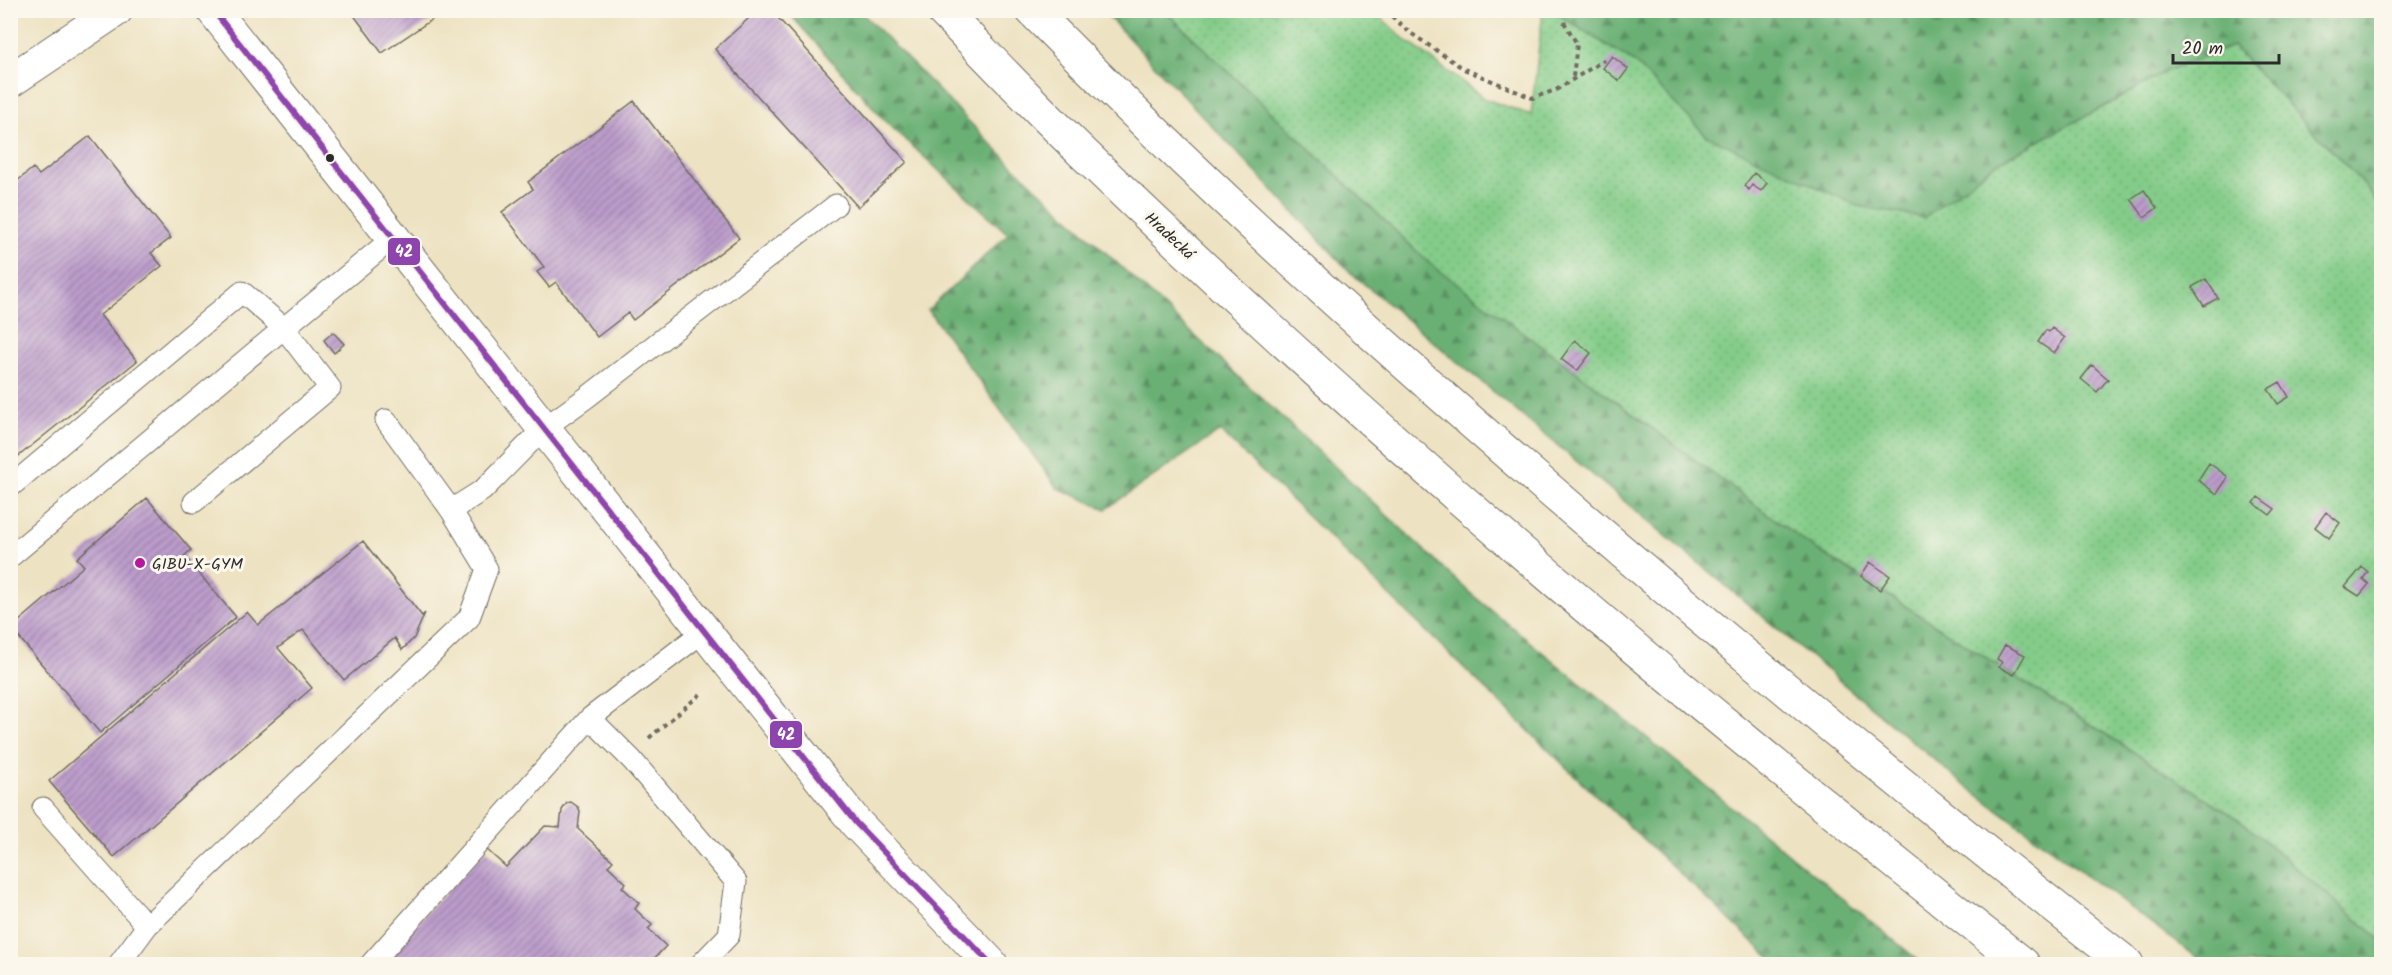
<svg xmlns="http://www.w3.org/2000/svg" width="2392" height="975" viewBox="0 0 2392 975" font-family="Kalam,sans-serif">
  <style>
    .grass { fill: url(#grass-dots); stroke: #587c5a; stroke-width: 1.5 }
    .forest { fill: url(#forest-firs); stroke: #4b6e50; stroke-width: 1.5 }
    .building { fill: url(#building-hatch) }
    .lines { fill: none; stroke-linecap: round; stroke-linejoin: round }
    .lane-casing { stroke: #6f6b60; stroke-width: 23 }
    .street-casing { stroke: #6f6b60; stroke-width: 35 }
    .secondary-casing { stroke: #6f6b60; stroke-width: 35 }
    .highway-casing { stroke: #6f6b60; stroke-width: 35 }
    .path { stroke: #6f6b60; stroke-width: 4; stroke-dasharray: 4.5 4.5; stroke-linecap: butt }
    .lane { stroke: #fff; stroke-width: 21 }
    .street { stroke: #fff; stroke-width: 33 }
    .secondary { stroke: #fff; stroke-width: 33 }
    .highway { stroke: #fff; stroke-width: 33 }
    .bus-1-casing { stroke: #fbf7ec; stroke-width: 10 }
    .bus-1 { stroke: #8e44ad; stroke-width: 6 }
    .bus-dot { fill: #2b2b2b; stroke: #fbf7ec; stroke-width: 2 }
    .poi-dot { fill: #b5179e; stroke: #fbf7ec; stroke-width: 2 }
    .labels { text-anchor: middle; stroke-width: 6; stroke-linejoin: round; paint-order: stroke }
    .street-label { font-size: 16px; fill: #2b2b2b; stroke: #fbf7ec }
    .poi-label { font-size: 16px; fill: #2b2b2b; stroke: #fbf7ec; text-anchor: start }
    .line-badge { stroke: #fbf7ec; stroke-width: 2 }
    .badge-label { font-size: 16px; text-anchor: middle; font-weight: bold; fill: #fff }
  </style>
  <defs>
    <pattern id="grass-dots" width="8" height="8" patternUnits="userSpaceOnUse" patternTransform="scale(1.5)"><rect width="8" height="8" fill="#84cc89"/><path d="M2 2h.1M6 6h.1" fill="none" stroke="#72af76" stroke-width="1.8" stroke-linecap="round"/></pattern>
    <pattern id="forest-firs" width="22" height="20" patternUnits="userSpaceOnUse" patternTransform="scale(1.5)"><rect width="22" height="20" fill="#6bb075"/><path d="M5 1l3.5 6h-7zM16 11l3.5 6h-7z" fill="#588f60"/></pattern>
    <pattern id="building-hatch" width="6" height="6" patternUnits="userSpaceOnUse" patternTransform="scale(1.5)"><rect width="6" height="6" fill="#bc9ccb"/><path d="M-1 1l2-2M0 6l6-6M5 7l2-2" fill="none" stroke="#997fa5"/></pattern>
  </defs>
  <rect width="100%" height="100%" fill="#fbf7ec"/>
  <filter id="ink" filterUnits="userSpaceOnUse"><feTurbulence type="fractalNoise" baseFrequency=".0167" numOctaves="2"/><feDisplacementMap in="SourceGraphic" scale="12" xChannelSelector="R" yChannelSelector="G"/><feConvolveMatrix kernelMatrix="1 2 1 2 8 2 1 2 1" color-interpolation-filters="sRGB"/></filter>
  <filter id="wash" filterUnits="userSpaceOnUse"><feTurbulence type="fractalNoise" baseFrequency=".008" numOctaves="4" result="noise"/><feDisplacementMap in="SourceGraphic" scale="24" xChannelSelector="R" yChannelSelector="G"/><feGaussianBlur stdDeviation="1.35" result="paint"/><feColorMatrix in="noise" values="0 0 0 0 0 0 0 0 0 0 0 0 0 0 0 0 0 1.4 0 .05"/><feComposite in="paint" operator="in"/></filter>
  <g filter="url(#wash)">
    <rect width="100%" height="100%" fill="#ede2c1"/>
    <path class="grass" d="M1165 11H1374L1403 38 1485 99 1531 115 1543 11H1552L1634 62 1707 136 1924 218 1995 164 2120 98 2166 71 2233 46 2365 186 2381 208V940L2240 820 1808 544 1428 262Z"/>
    <path class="forest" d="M787 11H860L1009 162 1469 592 1923 964H1777L1572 773 1220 431 1106 509 1057 488 928 310 1008 234 886 122Z
      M1103 11H1165L1428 262 1808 544 2240 820 2381 940V964H2206L1962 783 1351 273Z
      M1552 11H2381V208L2365 186 2233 46 2166 71 2120 98 1995 164 1924 218 1858 206 1707 136 1634 62Z"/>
    <g id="blocks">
      <path class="building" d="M350 10H446L382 53Z
        M758 10H771L907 162 858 207 715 49Z
        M1612 56 1628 69 1619 81 1603 68Z
        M634 101 739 238 633 320 628 313 597 337 556 282 549 287 537 272 544 267 502 212 533 189 528 182Z
        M90 136 171 238 151 253 162 266 100 315 137 361 10 463V187L33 168 39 175Z
        M1754 173 1767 183 1761 191 1752 185 1749 190 1744 186Z
        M2144 190 2157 208 2144 217 2131 199Z
        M2206 279 2218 298 2204 306 2192 287Z
        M2052 328 2065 338 2054 353 2038 342 2046 330 2049 332Z
        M333 332 344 344 334 353 324 340Z
        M1575 340 1591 353 1577 371 1561 359Z
        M2092 365 2108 379 2097 392 2081 379Z
        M2280 382 2289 397 2278 404 2268 389Z
        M2209 463 2228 477 2217 494 2198 480Z
        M2258 497 2275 509 2270 515 2254 503Z
        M147 498 191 550 184 556 236 617 100 733 11 628 84 566 77 558Z
        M2326 512 2340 523 2329 538 2315 527Z
        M363 541 422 616 425 613 414 638 402 650 395 638 344 680 303 630 278 648 312 688 114 857 49 781 247 612 258 625Z
        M1870 562 1890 576 1880 590 1861 576Z
        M2362 567 2368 572 2363 579 2369 584 2359 596 2345 587Z
        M2005 645 2025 655 2014 675 1999 667 2002 662 1997 659Z
        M571 802 578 807 580 811 578 829 613 861 608 866 626 883 622 887 639 903 635 909 652 925 648 929 666 946 649 964H379L486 849 506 867 545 826 560 827 562 810 567 803Z"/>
    </g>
  </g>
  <g filter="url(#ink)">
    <use href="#blocks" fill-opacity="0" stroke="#6f6b60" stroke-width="1.5"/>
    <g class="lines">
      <defs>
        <path id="lane" d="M10 487 242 292 284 328 393 238
          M451 510 483 490 544 428 586 398 836 205
          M10 557 284 328 330 388 194 502
          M590 718 632 760 736 882 729 935 701 964
          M43 808 147 926
          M119 964 147 926 469 618 487 569 451 510 386 420
          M371 964 590 718 704 631"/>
        <path id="street" d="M10 81 116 10"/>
        <path id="secondary" d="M213 10 856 823 991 964"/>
        <path id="highway" d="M942 10C990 59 1036 108 1085 155 1382 442 1699 709 2023 964
          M1032 10C1206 188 1391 354 1579 515 1759 669 1941 818 2127 964"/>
      </defs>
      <use href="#lane" class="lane-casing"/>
      <use href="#street" class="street-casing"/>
      <use href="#secondary" class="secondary-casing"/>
      <use href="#highway" class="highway-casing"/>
      <path class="path" d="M1385 10 1409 32 1464 69 1532 98 1556 90 1604 60
        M1564 22 1577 44 1573 77
        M649 738 703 692"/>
      <use href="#lane" class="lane"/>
      <use href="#street" class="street"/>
      <use href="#secondary" class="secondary"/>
      <use href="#highway" class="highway"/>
      <defs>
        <path id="bus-1" d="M213 10 856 823 991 964"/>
      </defs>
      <use href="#bus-1" class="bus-1-casing"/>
      <use href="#bus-1" class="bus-1"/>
    </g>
  </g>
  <circle class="bus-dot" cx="330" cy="158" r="5"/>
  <circle class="poi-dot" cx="140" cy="563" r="6"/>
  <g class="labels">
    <g class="street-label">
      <text transform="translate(1170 235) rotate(43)" y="6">Hradecká</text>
    </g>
    <g class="poi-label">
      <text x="152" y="569">GIBU-X-GYM</text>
    </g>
  </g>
  <g class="line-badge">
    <rect x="387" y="237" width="34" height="29" rx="6" fill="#8e44ad"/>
    <rect x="769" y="720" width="34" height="29" rx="6" fill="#8e44ad"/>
  </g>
  <g class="badge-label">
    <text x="404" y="257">42</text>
    <text x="786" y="740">42</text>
  </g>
  <rect width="2392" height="975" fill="none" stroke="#fbf7ec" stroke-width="36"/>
  <path d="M2173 54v9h106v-9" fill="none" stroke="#2b2b2b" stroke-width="3"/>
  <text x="2182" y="54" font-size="18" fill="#2b2b2b" stroke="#fbf7ec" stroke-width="4.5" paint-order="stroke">20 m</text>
</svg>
